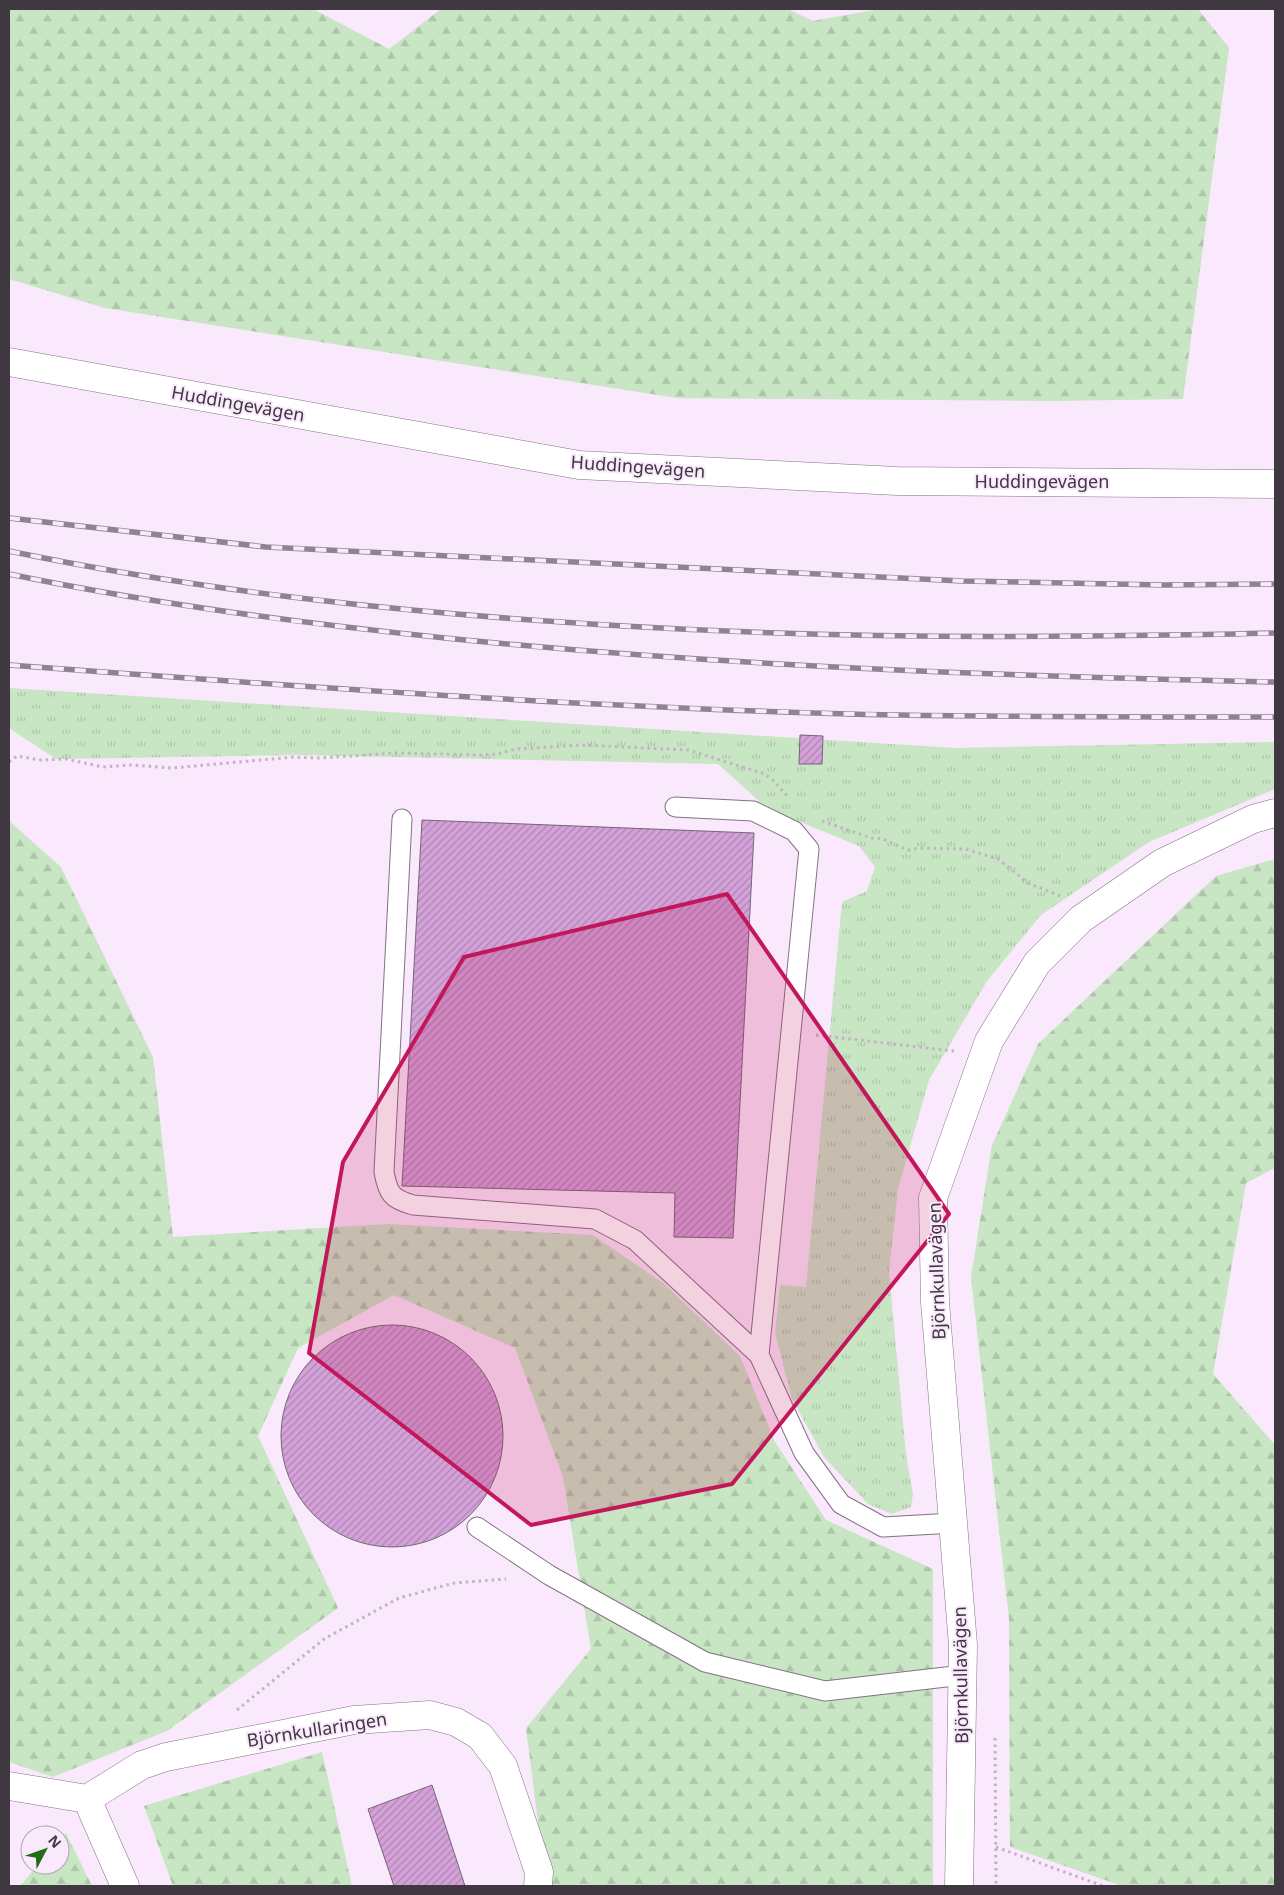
<svg xmlns="http://www.w3.org/2000/svg" width="1284" height="1895" viewBox="0 0 1284 1895" font-family="'Noto Sans',sans-serif">
  <style>
    .grass { fill: url(#grass-tufts) }
    .forest { fill: url(#forest-firs) }
    .building { fill: url(#building-hatch); stroke: #756577 }
    .lines { fill: none; stroke-linecap: round; stroke-linejoin: round }
    .lane-casing { stroke: #837284; stroke-width: 21 }
    .street-casing { stroke: #837284; stroke-width: 29 }
    .primary-casing { stroke: #837284; stroke-width: 29 }
    .path { stroke: #c2b3c3; stroke-width: 3; stroke-dasharray: 2.5 4; stroke-linecap: butt }
    .lane { stroke: #fff; stroke-width: 19 }
    .street { stroke: #fff; stroke-width: 28 }
    .primary { stroke: #fff; stroke-width: 28 }
    .rail-casing { stroke: #8f8391; stroke-width: 5.5 }
    .rail { stroke: #fae8fc; stroke-width: 4; stroke-dasharray: 11; stroke-linecap: butt }
    .marked { fill: #c2185b; fill-opacity: 0.2; stroke: #c2185b; stroke-width: 4; stroke-linejoin: round }
    .labels { text-anchor: middle; stroke-width: 4; stroke-linejoin: round; paint-order: stroke }
    .street-label { font-size: 18px; fill: #3f3840; stroke: #fae8fc }
  </style>
  <defs>
    <pattern id="grass-tufts" width="24" height="20" patternUnits="userSpaceOnUse" patternTransform="scale(1.25)"><rect width="24" height="20" fill="#c8e6c3"/><path d="M3 7l-1-3M5 7V3M7 7l1-3M15 17l-1-3M17 17v-4M19 17l1-3" fill="none" stroke="#adc6a9"/></pattern>
    <pattern id="forest-firs" width="22" height="20" patternUnits="userSpaceOnUse" patternTransform="scale(1.25)"><rect width="22" height="20" fill="#c8e6c3"/><path d="M5 1l3.5 6h-7zM16 11l3.5 6h-7z" fill="#adc6a9"/></pattern>
    <pattern id="building-hatch" width="6" height="6" patternUnits="userSpaceOnUse" patternTransform="scale(1.25)"><rect width="6" height="6" fill="#d4a2d9"/><path d="M-1 1l2-2M0 6l6-6M5 7l2-2" fill="none" stroke="#ad85b1"/></pattern>
  </defs>
  <rect width="100%" height="100%" fill="#fae8fc"/>
  <path class="grass" d="M9 688 954 748 1275 742V789L1149 842 1041 915 987 981 929 1080 898 1189 889 1272 906 1455 913 1494 911 1507 892 1514 868 1504 824 1457 792 1399 775 1333 780 1285 806 1287 842 902 867 891 875 867 859 846 768 809 718 764 298 755 56 759 9 728Z"/>
  <path class="forest" d="M9 9H313L389 49 441 9H788L813 21 879 9H1198L1229 48 1183 399 1056 401 677 398 105 308 9 279Z
    M9 821 61 867 153 1057 173 1237 388 1224 593 1235 664 1284 740 1356 775 1442 826 1520 933 1569V1886H546L526 1728 591 1649 563 1477 515 1348 394 1295 298 1348 258 1436 338 1608 167 1731 53 1777 9 1762Z
    M1275 859V1168L1246 1183 1213 1374 1275 1445V1886H1122L1010 1847 1009 1619 971 1277 992 1145 1038 1044 1216 876Z
    M322 1752 352 1886H173L144 1806Z
    M66 1833 92 1886H20L38 1865H60V1840Z"/>
  <path class="building" d="M800 735 823 736 822 764H799Z
    M422 820 754 833 733 1238 674 1237 675 1193 402 1186Z
    M281 1436a111 111 0 1 1 222 0a111 111 0 1 1-222 0Z
    M432 1785 465 1886H394L368 1809Z"/>
  <g class="lines">
    <defs>
      <path id="lane" d="M675 807 753 811 794 831 809 849 759 1355 804 1453 841 1504 883 1527 954 1523
        M402 819 384 1172C388 1194 392 1199 413 1205L595 1219 635 1240 759 1355
        M477 1527 549 1575 705 1662 825 1691 963 1675"/>
      <path id="street" d="M9 1786 87 1799 125 1886
        M87 1799 142 1765 166 1757 354 1720 430 1715 456 1722 480 1736 503 1766 539 1872 538 1886
        M959 1886 963 1645 935 1302 933 1198 989 1041 1037 963 1081 919 1162 863 1253 819 1275 813"/>
      <path id="primary" d="M9 362 579 465 897 481 1275 484"/>
    </defs>
    <use href="#lane" class="lane-casing"/>
    <use href="#street" class="street-casing"/>
    <use href="#primary" class="primary-casing"/>
    <path class="path" d="M9 762 17 756 40 760 66 759 103 767 131 765 172 768 294 757 320 758 396 753 480 755 498 754 515 749 582 745 688 750 765 774 775 782 787 796
      M822 821 871 838 883 839 908 850 919 848 966 849 998 859 1028 883 1060 896
      M816 1035 954 1051
      M237 1710 324 1639 399 1598 454 1583 506 1579
      M995 1738 996 1886
      M996 1847 1103 1886"/>
    <use href="#lane" class="lane"/>
    <use href="#street" class="street"/>
    <use href="#primary" class="primary"/>
    <defs>
      <path id="rail" d="M9 518 266 547 962 581 1163 585 1275 584
        M9 551C211 593 417 614 624 626 777 635 930 638 1084 636 1147 635 1211 635 1275 633
        M9 574C153 604 299 623 445 638 721 666 998 676 1275 682
        M9 665C305 687 602 709 899 715 1025 717 1150 717 1275 717"/>
    </defs>
    <use href="#rail" class="rail-casing"/>
    <use href="#rail" class="rail"/>
  </g>
  <path class="marked" d="M727 894 949 1214 732 1484 531 1525 309 1353 343 1162 464 957Z"/>
  <g class="labels">
    <g class="street-label">
      <text transform="translate(238 404) rotate(10)" y="6">Huddingevägen</text>
      <text transform="translate(638 467) rotate(4)" y="6">Huddingevägen</text>
      <text x="1042" y="488">Huddingevägen</text>
      <text transform="translate(937 1271) rotate(-92)" y="6">Björnkullavägen</text>
      <text transform="translate(961 1675) rotate(-91)" y="6">Björnkullavägen</text>
      <text transform="translate(317 1730) rotate(-9)" y="6">Björnkullaringen</text>
    </g>
  </g>
  <rect width="1284" height="1895" fill="none" stroke="#3f3840" stroke-width="20"/>
  <g transform="translate(45 1850) rotate(49)"><circle r="24" fill="#fae8fc" stroke="#afa2b1"/>
  <path d="M0-4L9 19L0 12L-9 19Z" fill="#1f6e13"/>
  <text y="-8" font-size="14" font-weight="bold" text-anchor="middle" fill="#3f3840">N</text>
  </g>
</svg>
